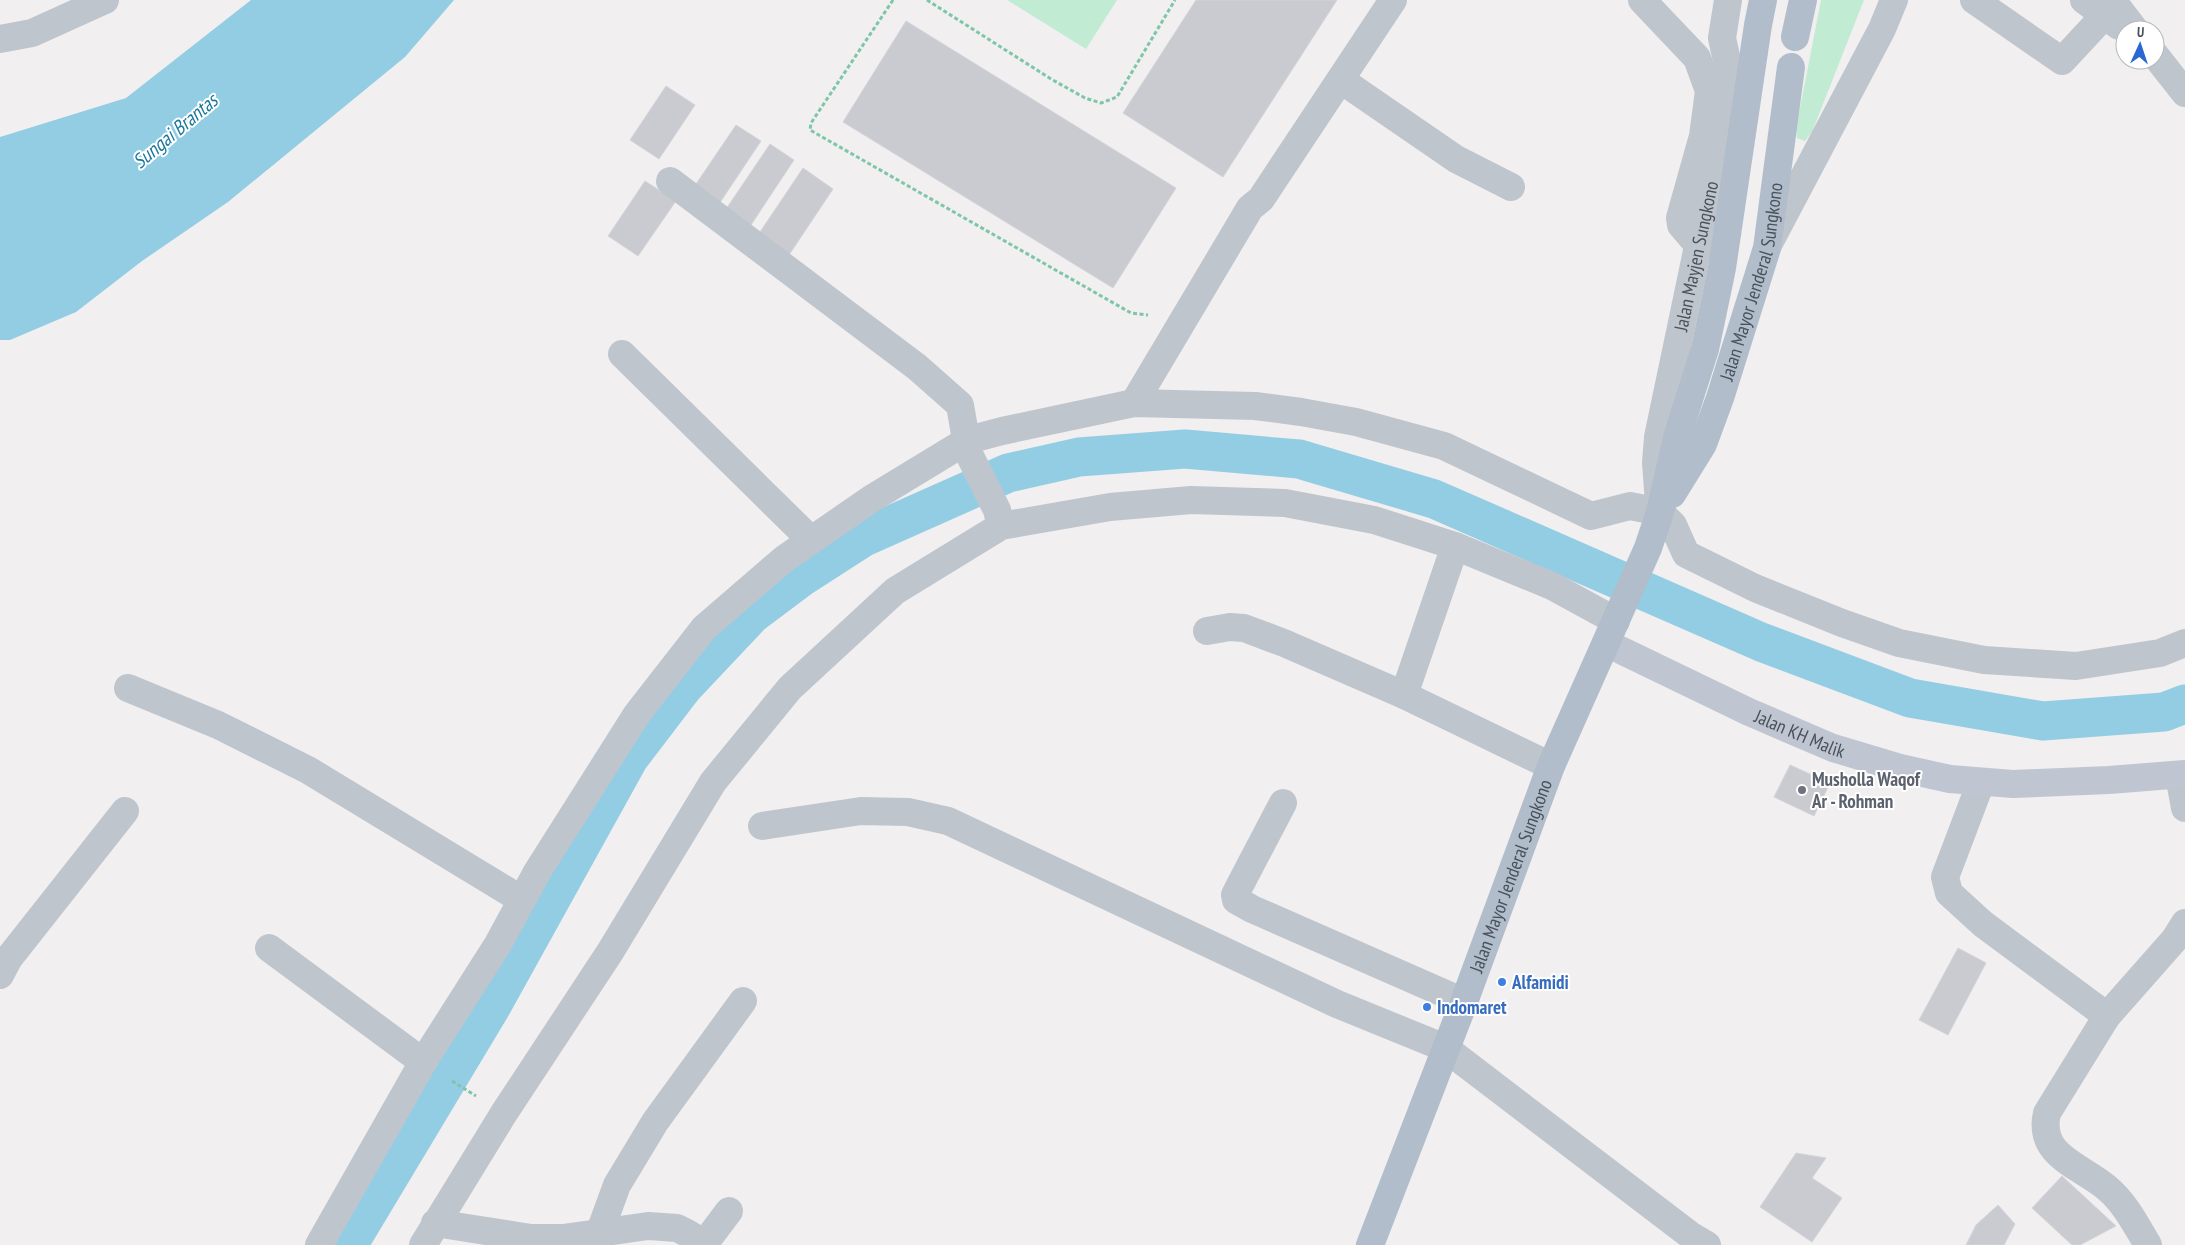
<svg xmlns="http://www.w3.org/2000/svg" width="2185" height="1245" viewBox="0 0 2185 1245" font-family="'PT Sans Narrow',sans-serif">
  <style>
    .green { fill: #c2ebd4 }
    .water { fill: #93cde4 }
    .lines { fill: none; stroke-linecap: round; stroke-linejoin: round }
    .canal { stroke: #93cde4; stroke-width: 39 }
    .building { fill: #c9cbd1; stroke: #d4d5da }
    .path { stroke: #7dc6a7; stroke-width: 3; stroke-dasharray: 4 2.5; stroke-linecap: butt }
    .street { stroke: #bfc5cd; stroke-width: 28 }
    .secondary { stroke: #bfc6d1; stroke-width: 28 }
    .primary { stroke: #b1bdcb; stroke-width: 28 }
    .worship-dot { fill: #6b7280; stroke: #fff; stroke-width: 2 }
    .shop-dot { fill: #3f7fe0; stroke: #fff; stroke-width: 2 }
    .labels { text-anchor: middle; stroke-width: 4; stroke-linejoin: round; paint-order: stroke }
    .street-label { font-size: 19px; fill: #49515b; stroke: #fff }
    .worship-label { font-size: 19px; font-weight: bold; fill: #5b616d; stroke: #fff; text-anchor: start }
    .shop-label { font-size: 19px; font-weight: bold; fill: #366cbe; stroke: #fff; text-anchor: start }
    .water-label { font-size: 20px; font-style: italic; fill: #1a789d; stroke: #fff }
  </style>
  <rect width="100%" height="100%" fill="#f1efef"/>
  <path class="green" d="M1007 0H1117L1086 49Z
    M1821 0H1864L1812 132 1805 141 1797 138 1796 129Z"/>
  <path class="water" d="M251 0H454L405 57 228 202 142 261 76 312 10 340H0V137L126 98Z"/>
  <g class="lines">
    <path class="canal" d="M348 1245 491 1007 629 758 684 686 751 615 803 576 862 538 1008 473 1079 457 1185 449 1299 459 1434 499 1761 642 1910 698 2043 721 2164 712 2185 704"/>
  </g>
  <path class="building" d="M1196 0H1337L1223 177 1123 113Z
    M906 21 1176 188 1113 288 843 122Z
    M666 86 695 105 659 159 630 140Z
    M736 125 761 141 719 204 694 187Z
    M770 144 794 160 749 228 724 212Z
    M803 168 833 189 789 255 758 235Z
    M645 181 676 201 638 256 608 236Z
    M1790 765 1830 783 1814 816 1774 797Z
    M1958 948 1986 963 1948 1035 1919 1020Z
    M1796 1153 1826 1158 1812 1178 1842 1198 1812 1242 1760 1207Z
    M2062 1176 2116 1226 2080 1245H2072L2032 1208Z
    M1998 1205 2015 1224 2004 1245H1966L1976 1225Z"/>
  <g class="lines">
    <path class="path" d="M893 0 811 123 810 130 1131 313 1148 315
      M927 0 1051 79 1085 98 1101 103 1117 97 1175 0
      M452 1081 476 1096"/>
    <g class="street">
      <path d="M1642 0 1697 58 1709 91 1703 136 1680 218 1681 225 1698 245"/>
      <path d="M1974 0 2062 61 2115 4 2135 30"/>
      <path d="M2084 0 2119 26"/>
      <path d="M0 39 32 33 105 0"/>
      <path d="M2155 55 2185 93"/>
      <path d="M1341 80 1456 159 1511 187"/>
      <path d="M670 181 917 367 960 405 968 452 997 510 1001 526"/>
      <path d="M1768 245 1882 29 1894 0"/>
      <path d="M622 354 811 540"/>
      <path d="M1134 403 1250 208 1261 199 1393 0"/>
      <path id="s1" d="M1659 503 1656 463 1658 437 1732 84 1722 38 1728 0"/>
      <path d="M1207 631 1230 627 1244 628 1284 643 1404 695 1455 546"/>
      <path d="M128 688 218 725 308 770 522 900"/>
      <path d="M1404 695 1551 766"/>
      <path d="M2179 775 2185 808"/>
      <path d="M1981 782 1945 877 1949 893 1983 924 2107 1016"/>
      <path d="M1283 803 1240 885 1235 895 1236 900 1252 909 1464 1002"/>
      <path d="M762 826 861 811 908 812 948 821 1337 1004 1445 1048 1690 1235 1707 1245"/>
      <path d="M269 948 423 1062"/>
      <path d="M0 975 9 958 125 811"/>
      <path d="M435 1223 531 1238H563L648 1226 663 1227 677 1228 687 1233 707 1245"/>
      <path d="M599 1234 617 1185 655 1122 743 1001"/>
      <path d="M705 1243 729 1211"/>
      <path d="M319 1245 423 1062 498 944 537 872 637 714 704 628 784 559 871 499 968 440 1002 431 1134 403 1255 406 1301 412 1356 422 1444 446 1591 516 1630 506 1660 512 1673 525 1686 554 1755 588 1842 623 1899 643 1984 660 2076 666 2160 653 2185 643"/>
      <path d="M423 1245 504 1113 610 952 713 782 790 688 895 591 1001 526 1110 507 1191 500 1285 503 1374 520 1455 546 1552 586 1616 621"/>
      <path d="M2148 1245C2136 1225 2125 1203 2107 1188 2080 1165 2037 1156 2047 1113L2107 1016 2175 939 2185 923"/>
    </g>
    <path class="secondary" id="s2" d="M1606 643 1749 712 1833 748 1900 768 1950 779 2013 784 2109 780 2185 774"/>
    <g class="primary">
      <path d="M1795 37 1803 0"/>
      <path id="s3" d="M1672 494 1703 444 1720 398 1767 248 1791 67"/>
      <path id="s4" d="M1370 1245 1464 1002 1551 766 1648 548 1660 512 1678 434 1705 349 1722 268 1758 25 1763 0"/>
    </g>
  </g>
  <circle class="worship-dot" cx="1802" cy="790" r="5"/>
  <g class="shop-dot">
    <circle cx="1502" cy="982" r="5"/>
    <circle cx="1427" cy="1007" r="5"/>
  </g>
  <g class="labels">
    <g class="street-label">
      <text dy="7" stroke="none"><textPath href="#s1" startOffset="251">Jalan Mayjen Sungkono</textPath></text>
      <text dy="7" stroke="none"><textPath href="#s3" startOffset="229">Jalan Mayor Jenderal Sungkono</textPath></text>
      <text dy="7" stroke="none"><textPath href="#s2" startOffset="214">Jalan KH Malik</textPath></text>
      <text dy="7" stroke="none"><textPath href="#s4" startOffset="395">Jalan Mayor Jenderal Sungkono</textPath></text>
    </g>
    <g class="worship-label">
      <text x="1812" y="786">Musholla Waqof<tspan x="1812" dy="22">Ar - Rohman</tspan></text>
    </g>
    <g class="shop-label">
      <text x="1512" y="989">Alfamidi</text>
      <text x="1437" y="1014">Indomaret</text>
    </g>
    <g class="water-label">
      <text transform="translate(175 131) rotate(-40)" y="7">Sungai Brantas</text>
    </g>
  </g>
  <g transform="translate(2140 45) rotate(3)"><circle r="24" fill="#ffffff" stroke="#b6b9bd"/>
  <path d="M0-4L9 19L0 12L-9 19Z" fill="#2a67d0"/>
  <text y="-8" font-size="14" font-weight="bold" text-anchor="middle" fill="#49515b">U</text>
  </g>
</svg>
